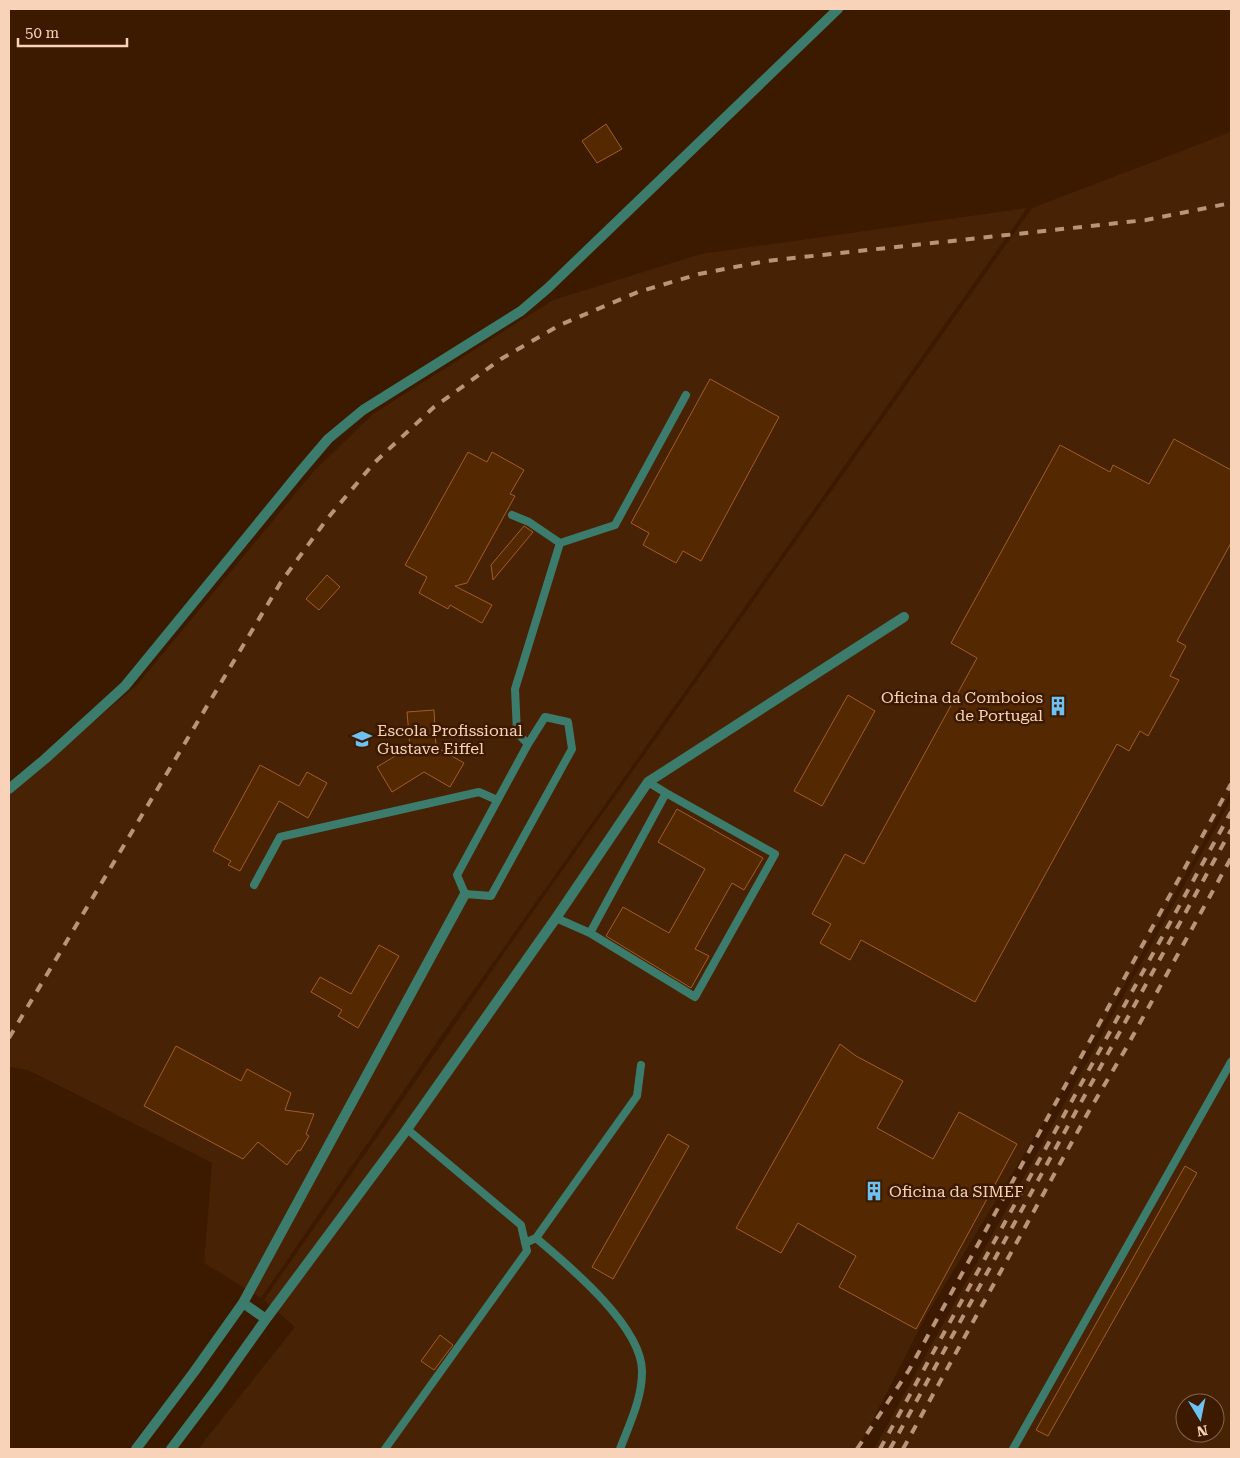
<svg xmlns="http://www.w3.org/2000/svg" width="1240" height="1458" viewBox="0 0 1240 1458" font-family="'Roboto Serif',serif">
  <style>
    .built { fill: #472204; fill-rule: evenodd }
    .building { fill: #542901; stroke: #a05e29 }
    .lines { fill: none; stroke-linecap: round; stroke-linejoin: round }
    .service { stroke: #3b7c6d; stroke-width: 8 }
    .minor { stroke: #3b7c6d; stroke-width: 10 }
    .tertiary { stroke: #3b7c6d; stroke-width: 10 }
    .rail { stroke: #b9947a; stroke-width: 4; stroke-dasharray: 9 9; stroke-linecap: butt }
    .labels { text-anchor: middle; stroke-width: 5; stroke-linejoin: round; paint-order: stroke }
    .poi-label { font-size: 16px; fill: #f9d3b9; stroke: #3b1a00; text-anchor: start }
  </style>
  <rect width="100%" height="100%" fill="#3b1a00"/>
  <path class="built" d="M1231 132V792L1103 1024 926 1316 858 1449H198L295 1327 264 1300 530 916 1032 208Z
    M1027 208 444 1032 261 1298 204 1263 212 1163 28 1070 9 1067V793L137 685 314 471 373 414 553 300 701 254Z
    M1231 800V1449H874L1024 1177ZM1185 1403H1215V1433H1185Z"/>
  <path class="building" d="M606 124 622 149 597 163 582 141Z
    M710 379 779 417 701 561 683 551 676 563 643 545 649 533 631 523Z
    M1174 439 1231 470V543L1177 641 1186 646 1170 676 1179 680 1148 736 1140 731 1129 751 1117 744 975 1002 861 940 850 960 820 943 831 924 812 914 845 854 864 864 977 658 951 643 1060 445 1110 472 1113 465 1149 484Z
    M468 452 487 462 492 452 524 470 510 494 515 496 467 583 455 586 492 605 482 623 450 605 448 609 419 593 427 577 405 565Z
    M524 526 533 532 493 580 491 565Z
    M327 575 340 587 319 610 306 599Z
    M848 695 875 711 822 806 794 791Z
    M434 710 436 747 464 763 450 787 424 772 392 792 377 767 410 747 407 712Z
    M260 765 299 786 307 772 327 783 308 818 279 801 240 871 228 865 231 861 213 851Z
    M677 809 763 858 744 890 732 883 695 949 709 956 691 988 606 936 623 907 669 933 705 869 658 842Z
    M379 945 399 956 358 1028 338 1016 342 1010 311 992 320 977 351 994Z
    M840 1044 856 1056 903 1081 877 1128 933 1159 959 1112 1017 1144 916 1329 839 1287 856 1256 798 1223 781 1253 736 1228Z
    M176 1046 241 1081 247 1069 291 1093 285 1110 314 1114 306 1134 309 1136 300 1151 298 1150 287 1165 258 1142 243 1159 144 1106Z
    M668 1134 689 1146 613 1279 592 1267Z
    M1185 1166 1197 1173 1048 1436 1036 1430Z
    M440 1335 453 1345 434 1370 421 1361Z"/>
  <g class="lines">
    <path class="service" d="M512 515 529 522 560 543
      M545 717 568 722 572 749 491 896 465 894 457 875 528 744Z
      M528 744 517 733 515 689 560 543 615 525 686 395
      M254 885 280 837 479 792 497 800
      M556 918 590 933 666 793 648 782
      M590 933 695 997 775 854 666 793
      M536 1238 637 1096 641 1065
      M525 1243 536 1238C568 1265 643 1327 642 1372 642 1399 629 1425 620 1449
      M385 1449 527 1251 521 1225 407 1129
      M1013 1449 1231 1062"/>
    <path class="minor" d="M243 1303 465 894
      M136 1449 194 1372 243 1303 266 1319
      M171 1449 217 1388 266 1319 405 1132 556 918 648 782 904 617"/>
    <path class="tertiary" d="M9 789 45 759 125 686 300 472 328 439 363 410 521 311 548 288 838 9"/>
    <path class="rail" d="M9 1038 281 582 327 519 374 463 434 407 501 359 560 325 638 292 699 274 766 261 1146 220 1231 203
      M857 1449 909 1370 1231 784
      M880 1449 1231 812
      M890 1449 1231 830
      M903 1449 1089 1111 1125 1050 1231 858"/>
  </g>
  <defs>
    <symbol id="building-bare" viewBox="-9 -9 18 18"><path d="M-4-6H4V6H1V3H-1V6H-4ZM-2.5-4.3h1.7v1.8h-1.7ZM.8-4.3h1.7v1.8H.8ZM-2.5-1h1.7V.8h-1.7ZM.8-1h1.7V.8H.8Z" fill="#6ec2f3" stroke="#3b1a00" stroke-width="2.5" paint-order="stroke"/></symbol>
    <symbol id="university-bare" viewBox="-9 -9 18 18"><path d="M0-5L7-2L0 1L-7-2ZM-4 1L0 2.5L4 1V4Q0 6-4 4Z" fill="#6ec2f3" stroke="#3b1a00" stroke-width="2.5" paint-order="stroke"/></symbol>
  </defs>
  <g fill-rule="evenodd">
    <use href="#building-bare" x="1044" y="692" width="28" height="28"/>
    <use href="#university-bare" x="348" y="725" width="28" height="28"/>
    <use href="#building-bare" x="860" y="1177" width="28" height="28"/>
  </g>
  <g class="labels">
    <g class="poi-label">
      <text x="1043" y="703" text-anchor="end">Oficina da Comboios<tspan x="1043" dy="18">de Portugal</tspan></text>
      <text x="377" y="736">Escola Profissional<tspan x="377" dy="18">Gustave Eiffel</tspan></text>
      <text x="889" y="1197">Oficina da SIMEF</text>
    </g>
  </g>
  <rect width="1240" height="1458" fill="none" stroke="#f9d3b9" stroke-width="20"/>
  <g transform="translate(1200 1418) rotate(170)"><circle r="24" fill="#3b1a00" stroke="#87644a"/>
  <path d="M0-4L9 19L0 12L-9 19Z" fill="#6ec2f3"/>
  <text y="-8" font-size="14" font-weight="bold" text-anchor="middle" fill="#f9d3b9">N</text>
  </g>
  <path d="M18 38v8h109v-8" fill="none" stroke="#f9d3b9" stroke-width="2.5"/>
  <text x="25" y="38" font-size="15" fill="#f9d3b9" stroke="#3b1a00" stroke-width="4" paint-order="stroke">50 m</text>
</svg>
